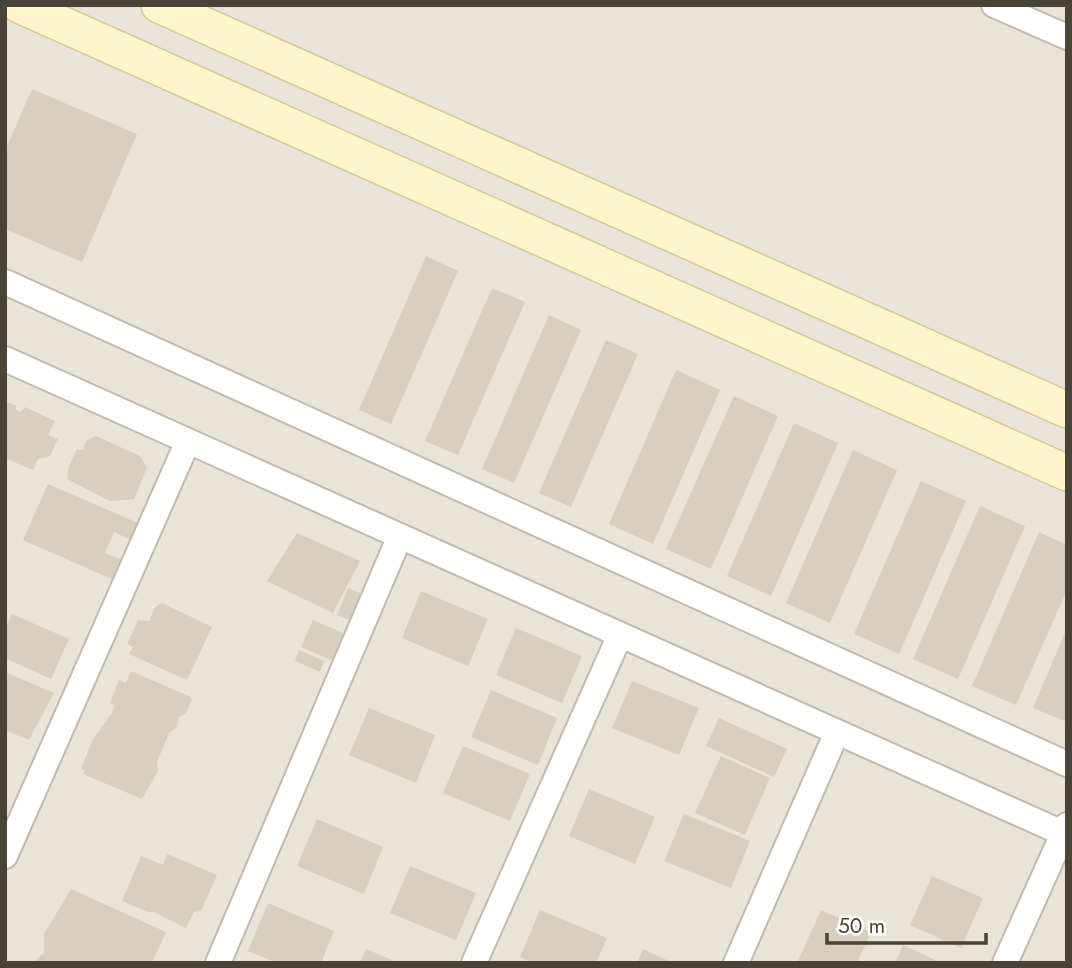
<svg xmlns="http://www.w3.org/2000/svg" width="1072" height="968" viewBox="0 0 1072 968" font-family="Jost,sans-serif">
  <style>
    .residential { fill: #e9e4d8 }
    .building { fill: #d7cfbf }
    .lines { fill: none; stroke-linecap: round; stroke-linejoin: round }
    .street-casing { stroke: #c1bbac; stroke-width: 28 }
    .secondary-casing { stroke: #d6c799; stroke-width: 38 }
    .street { stroke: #fff; stroke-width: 24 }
    .secondary { stroke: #fff4ca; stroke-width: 35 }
  </style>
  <rect width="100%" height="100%" fill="#f5f2ea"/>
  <path class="residential" d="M5 5H1067V963H5Z"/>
  <path class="building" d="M32 89 137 134 82 262 5 229V151Z
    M426 256 458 271 391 424 359 410Z
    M492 288 525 302 458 455 425 441Z
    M549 315 581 330 514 483 482 469Z
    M606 340 638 354 571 507 539 493Z
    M676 370 720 390 653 544 609 524Z
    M734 396 778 416 711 569 666 549Z
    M5 401 17 406 15 410 21 412 25 407 55 421 48 435 58 439 50 456 38 459 33 470 5 458Z
    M794 423 838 443 771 596 727 576Z
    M96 436 140 456 147 468 134 499 110 501 67 479 69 466 77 449 83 450 86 441Z
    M853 450 897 470 830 623 786 603Z
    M921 481 966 501 899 654 854 634Z
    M48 484 138 523 131 540 114 532 105 553 122 560 114 580 23 540Z
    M980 506 1025 526 958 679 913 659Z
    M1039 532 1067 545V590L1016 705 972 686Z
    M297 533 360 561 333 613 267 581Z
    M348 588 362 594 352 621 337 615Z
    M421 591 488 619 468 666 402 638Z
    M162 603 212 627 187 680 129 654 133 647 127 644 138 620 149 621 155 607Z
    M12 614 69 639 51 679 5 658V622L8 623Z
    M313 620 345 634 333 661 301 647Z
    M516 628 582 656 562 703 496 675Z
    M1067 628V722L1033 708Z
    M299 650 324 661 320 672 295 661Z
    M131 671 193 698 186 713 179 717 177 727 169 733 157 762 158 771 142 799 83 774 85 771 81 769 93 739 112 713 115 705 110 703 119 680 126 683Z
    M5 672 54 693 29 740 5 730Z
    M632 681 699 708 679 755 612 728Z
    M491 690 557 718 538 765 471 737Z
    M369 708 435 735 416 783 349 755Z
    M719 718 787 749 774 777 706 746Z
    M463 746 530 774 510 821 443 793Z
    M721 756 770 778 745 835 695 813Z
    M589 789 655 817 635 864 569 836Z
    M684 814 750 841 731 888 664 861Z
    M317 819 383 847 364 894 297 866Z
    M167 854 217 875 201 911 194 912 186 928 154 912H148L122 901 141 856 163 865Z
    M410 866 476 893 456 940 390 913Z
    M932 876 983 898 961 948 910 925Z
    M71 889 166 932 152 963H33L44 953V934Z
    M268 903 334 931 321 963H277L248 951Z
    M540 910 607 938 596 963H533L520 957Z
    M821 910 871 932 857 963H797Z
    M903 945 942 963H895Z
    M366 949 399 963H360Z
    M643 949 673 963H637Z"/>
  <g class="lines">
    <defs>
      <path id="street" d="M994 5 1067 37
        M5 282 1067 764
        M5 359 1067 835
        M5 856 188 441
        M218 963 400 536
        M474 963 620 635
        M736 963 837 732
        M1005 963 1067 825"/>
      <path id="secondary" d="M19 5 1067 473
        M159 5 1067 410"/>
    </defs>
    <use href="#street" class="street-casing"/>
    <use href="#secondary" class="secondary-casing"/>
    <use href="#street" class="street"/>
    <use href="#secondary" class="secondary"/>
  </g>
  <rect width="1072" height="968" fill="none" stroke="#4a4338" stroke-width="14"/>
  <path d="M827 933v10h159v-10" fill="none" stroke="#4a4338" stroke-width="3.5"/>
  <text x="838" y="933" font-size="21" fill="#4a4338" stroke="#ffffff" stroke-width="5" paint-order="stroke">50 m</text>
</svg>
